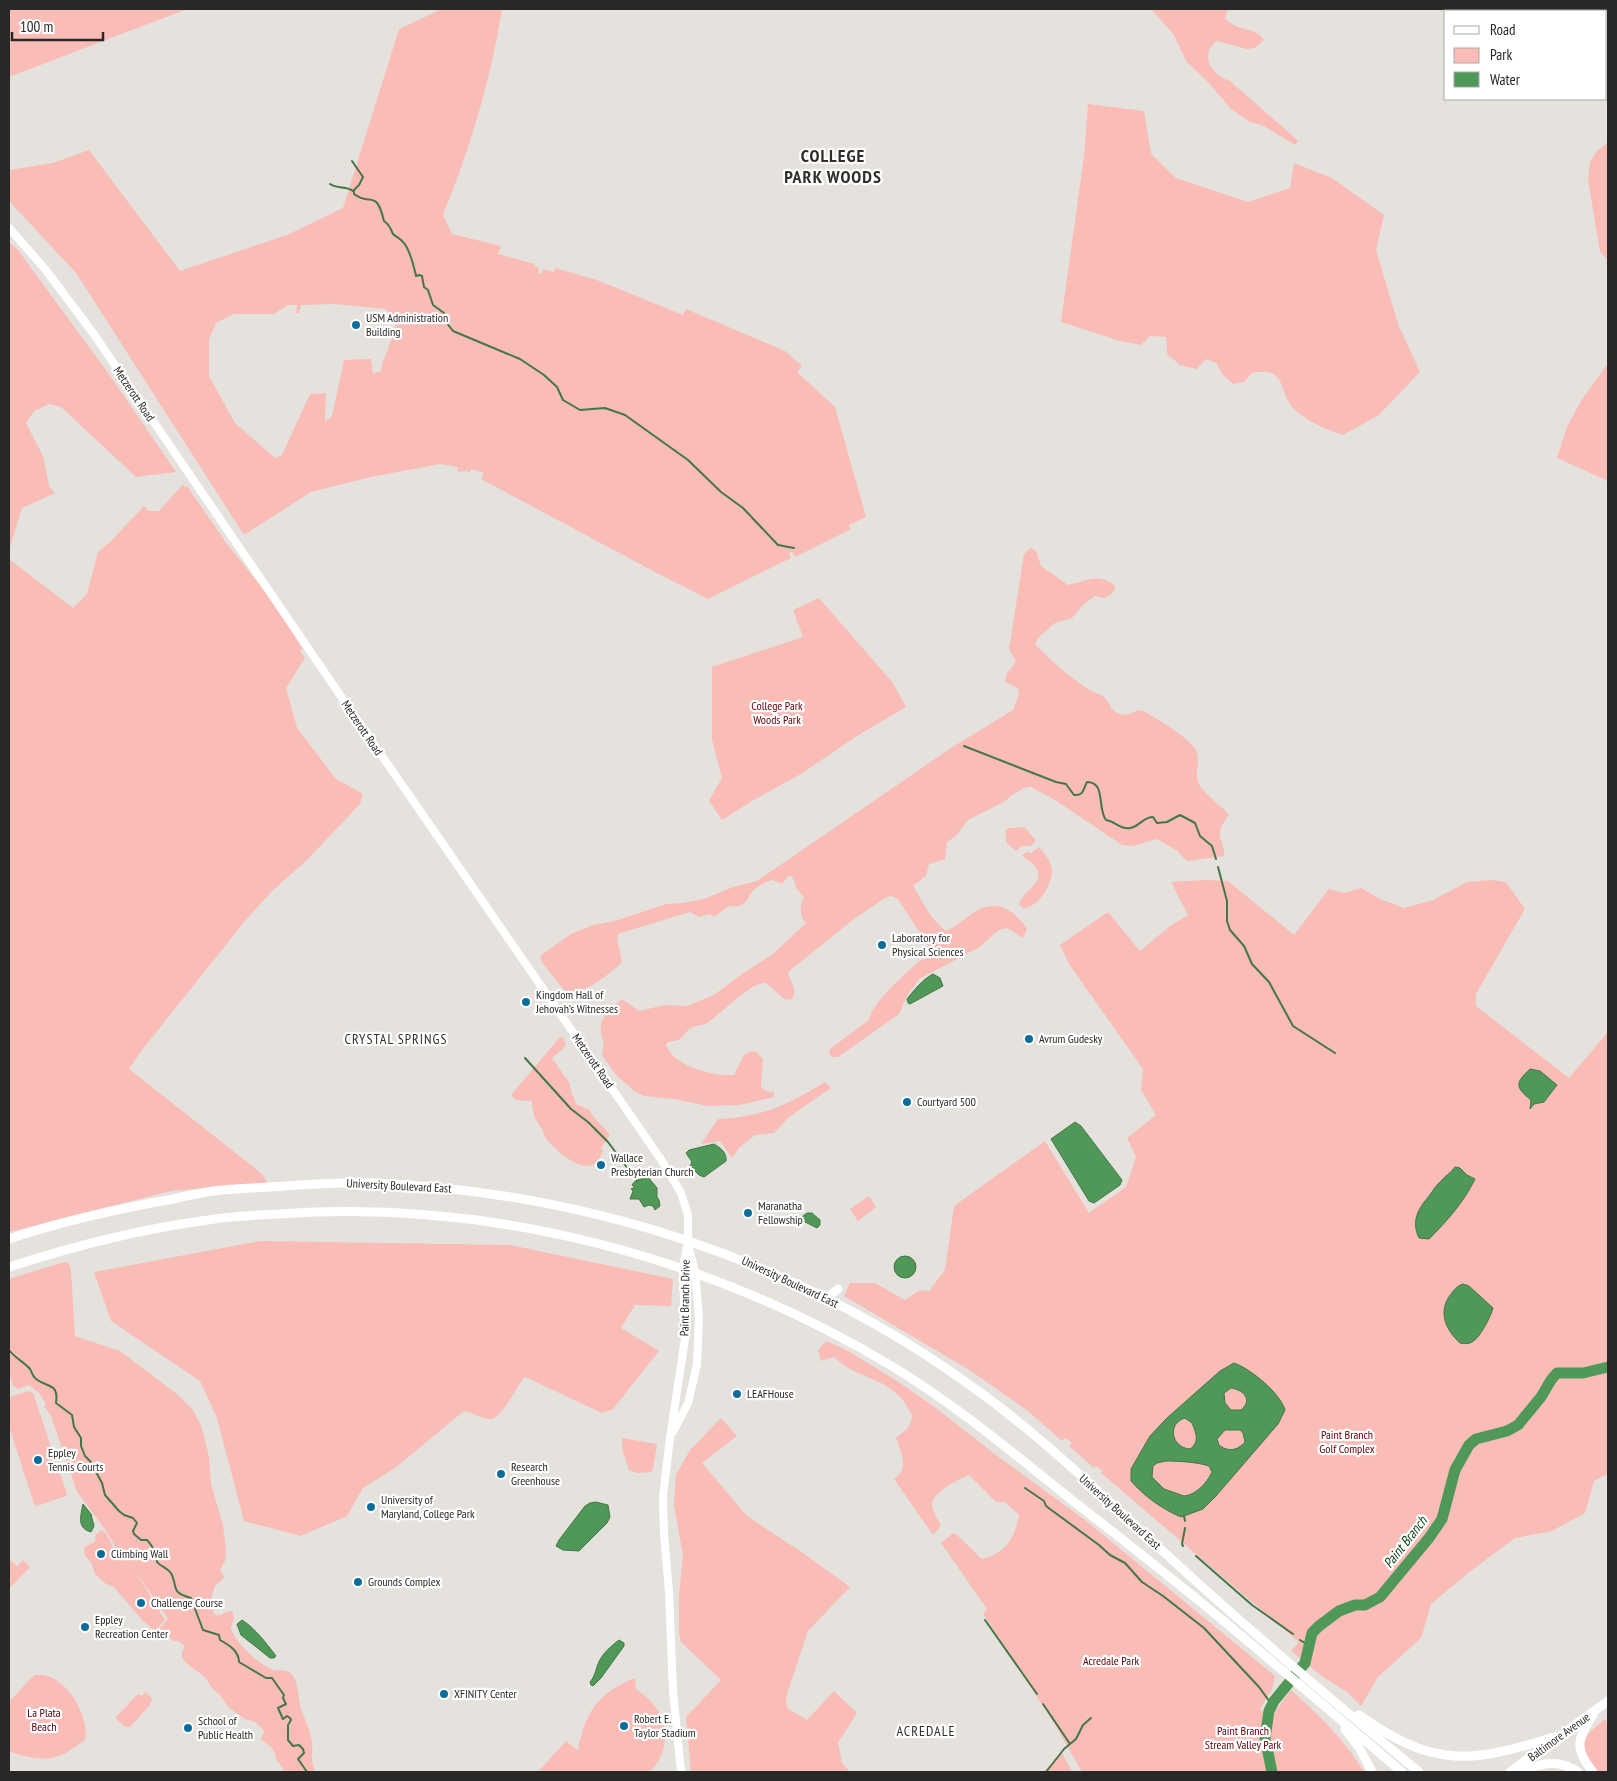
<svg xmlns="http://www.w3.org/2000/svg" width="1617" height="1781" viewBox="0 0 1617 1781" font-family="'PT Sans Narrow',sans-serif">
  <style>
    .green { fill: #f9bcb6; fill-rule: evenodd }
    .water { fill: #4f9857; stroke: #447648; fill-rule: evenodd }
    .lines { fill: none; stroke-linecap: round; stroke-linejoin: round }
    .stream { stroke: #447648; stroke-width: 2 }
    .river { stroke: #4f9857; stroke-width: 11 }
    .tertiary { stroke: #fff; stroke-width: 8 }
    .primary { stroke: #fff; stroke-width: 9 }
    .poi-dot { fill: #0b6d9b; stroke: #fff; stroke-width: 2 }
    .labels { text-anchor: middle; stroke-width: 4.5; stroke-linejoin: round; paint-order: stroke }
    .poi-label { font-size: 12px; fill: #292826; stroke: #fff; text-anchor: start }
    .street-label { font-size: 12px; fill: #292826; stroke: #fff }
    .park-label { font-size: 12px; fill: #5b0009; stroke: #fff }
    .neighbourhood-label { font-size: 14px; letter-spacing: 1px; fill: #312f2b; stroke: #fff }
    .water-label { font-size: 14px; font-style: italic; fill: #0d4317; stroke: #fff }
    .district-label { font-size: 18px; font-weight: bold; letter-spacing: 1px; fill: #312f2b; stroke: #fff }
  </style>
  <rect width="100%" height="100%" fill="#e5e2dd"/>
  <path class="green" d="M9 9H187L9 77Z
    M442 9H502C491 79 470 149 443 215L452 234 501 246 498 254 535 264 534 266 539 268 538 273 541 274 543 269 554 272 555 268 597 280 683 315 686 309 785 351 802 366 797 372 835 407 866 517 849 525 851 529 795 557 792 552 789 553 791 558 708 599 653 571 481 479 484 473 471 469 470 473 466 471 457 472 458 467 440 464 371 477 311 492 244 535 76 273 10 202 9 199V170L53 163 89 150 180 271 287 235 343 208 399 29ZM335 304 385 309 397 319C394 337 385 354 380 372L373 373 371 359 344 360 332 416 325 422 326 393 310 394 282 455 275 458 235 423 209 376V339L216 323 234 314H274L288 305H297L296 313H299L301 305Z
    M1151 9H1228L1225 18C1238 33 1254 25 1264 40L1255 48 1247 49 1217 41C1198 55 1212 75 1230 81L1293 136 1298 141 1295 145 1264 126 1250 122 1231 109 1209 83 1186 61 1174 35Z
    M1088 104 1144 111 1151 154 1176 178 1248 202 1290 188 1294 163 1332 178 1384 215 1376 250 1398 324 1420 372 1379 415 1343 435C1327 429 1309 423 1295 410 1277 393 1289 366 1252 373L1244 382 1233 384 1223 375 1216 363 1206 359 1197 369 1180 365 1167 354 1166 337 1150 336 1141 345 1120 341 1061 322 1084 156Z
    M1608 142V261L1600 251 1588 180 1590 162 1597 151Z
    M9 242 18 250 111 377 176 472 136 477 61 407 49 404 34 411 26 423 43 456 49 486 55 493 22 508 9 551Z
    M1608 363V481L1557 458 1567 427 1581 401Z
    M183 484 186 488 187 486 227 544 271 599 302 648 300 651 305 658 286 688 297 728 336 779 363 794 360 804 307 860 272 891 245 921 142 1050 129 1069 261 1173 268 1183 171 1191 9 1232V559L73 608 87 594 98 552 111 541 144 506 148 511H159Z
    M1030 548 1036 551 1041 566 1068 585C1086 581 1099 572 1115 586L1114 592 1104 598 1095 596 1084 604 1072 618 1055 623 1039 637 1035 644C1052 662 1070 677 1091 691 1096 693 1101 694 1105 698 1111 703 1109 710 1120 714 1127 716 1132 713 1138 710L1143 711C1156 718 1194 740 1197 753 1200 763 1194 774 1199 784 1203 793 1221 806 1229 814 1226 820 1220 826 1220 833 1219 841 1226 848 1224 856L1187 861 1176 850 1157 839 1133 846 1122 845 1055 800 1031 787 1024 788 1012 795 1004 802 968 820 956 836 947 842 945 859 929 864 926 876 913 886C923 902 930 919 946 931 959 925 968 915 980 909 1000 900 1017 913 1027 929L1023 938C1018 936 1014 931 1009 929 997 924 985 948 972 951L919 979 907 996 899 1014 838 1057H832L829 1054 830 1049 869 1020C872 1002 907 972 921 960L929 957 931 950 898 899 891 896 885 898 854 919 788 972C790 983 799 990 791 1000L784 999 766 983C748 983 722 1015 705 1024 701 1026 695 1025 691 1028 686 1031 684 1036 680 1039 675 1042 670 1040 666 1044 672 1066 714 1077 734 1075L744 1055 752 1051 757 1052 763 1060 761 1087 765 1091 774 1092V1097L740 1105 708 1106 674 1099 644 1096 633 1090 616 1075 602 1055C605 1041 603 1044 601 1031 599 1016 612 1008 622 999L639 1011 665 1005 687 1006 714 995 742 974 773 954 806 923C799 915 799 907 804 898L797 889 792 876H788L782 884 772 880C767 882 761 884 757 887 745 896 750 909 729 906L714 917 710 914 699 917 690 912 618 934 617 939 622 962C610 975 585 992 568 995L541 961V955L571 934 593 925 615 921 666 904 682 903 704 899 733 887 757 881 951 748 1013 710 1019 695 1018 688 1005 682 1007 673 1016 662 1009 649 1024 554Z
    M819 598 893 683 906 707 857 736 801 774 752 801 722 820 709 801 722 778 712 740V667L803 637 793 610Z
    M1024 827 1036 840 1031 846H1022L1016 851 1006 842V836L1005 832 1008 828Z
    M1039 847C1044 853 1052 862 1052 871 1052 885 1038 908 1023 908L1019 904C1022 892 1044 884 1037 869 1035 864 1026 859 1022 855L1028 852 1031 853Z
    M1207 880 1228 881 1294 935 1329 889 1345 893 1361 888 1380 899 1404 908 1433 900 1467 882 1491 880 1506 882 1525 909 1476 994V1006L1569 1078 1608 1032V1474L1594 1481 1585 1513 1552 1531 1515 1538 1468 1573 1431 1604 1421 1638 1378 1677 1361 1706 1347 1692 1323 1677 1291 1651 1299 1642 1101 1473 1103 1471 1096 1466 1094 1468 1069 1446 1072 1443 1065 1438 1062 1441 1028 1411 971 1371 844 1296 850 1283H875L905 1300 920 1290 929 1291 945 1270 954 1206 1045 1141 1089 1213 1126 1187 1136 1157 1127 1138 1156 1115 1141 1090 1143 1069 1069 964 1060 945 1108 912 1140 951 1170 926 1188 915 1171 882Z
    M560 1037H563L566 1046 552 1058 570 1084V1088L576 1104 590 1110C592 1119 605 1126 610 1135L601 1148 603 1150C594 1184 560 1155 547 1140 544 1137 544 1132 542 1129 535 1120 532 1113 532 1101L516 1100 511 1095Z
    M825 1082 831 1088 789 1117 774 1133 755 1135 739 1148 732 1158 720 1141 701 1144 718 1119C763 1117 787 1105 825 1082Z
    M869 1196 876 1207 858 1221 850 1209Z
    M260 1241 510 1245 673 1279 671 1306 635 1305 621 1328 659 1351 613 1409 602 1413 525 1377C516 1386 502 1419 491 1419 482 1419 472 1413 464 1411L395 1468 363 1488 347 1516 301 1536 244 1521 217 1418 200 1381 111 1321 94 1272Z
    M64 1262 68 1263 71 1270 75 1336 120 1351 177 1394 193 1410 202 1428 209 1457 211 1484 223 1525 226 1550 225 1561 220 1570 224 1577C222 1581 217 1583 215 1586 211 1594 210 1608 215 1615 221 1616 224 1613 229 1611H232L234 1617 231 1629C238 1646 256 1661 271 1669 279 1673 286 1667 293 1676 299 1685 298 1699 301 1709 305 1720 310 1730 312 1742 313 1753 310 1762 316 1772H285L277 1760 273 1749 261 1739 264 1733 263 1729 255 1722 245 1719 229 1708 220 1695 212 1688 205 1677 186 1663 182 1657V1652L185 1646 178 1641H174L159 1629 168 1619 135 1571 165 1620 155 1631 142 1620 114 1587 106 1584 95 1574 91 1562 85 1556 84 1547 95 1542 96 1534 102 1530 106 1533 118 1557 127 1559 120 1556 107 1532 77 1492 51 1416 44 1406 46 1404 39 1393 29 1385 18 1389 13 1386 9 1373V1279Z
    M826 1341 848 1351 897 1381 936 1408 992 1452 1085 1520 1275 1676 1272 1690 1260 1709 1273 1719 1275 1712 1291 1690C1319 1715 1345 1740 1364 1772H1082L1054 1723 983 1614 987 1609 941 1543 953 1533 957 1535 982 1559C1006 1553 1015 1538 1019 1515L1005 1502H996L969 1475C959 1479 933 1492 932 1504 932 1510 938 1520 941 1526L933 1535 894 1479C910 1469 901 1452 896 1438L908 1428 913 1416C908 1409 905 1401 899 1396 881 1377 852 1376 834 1357L821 1361 818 1350Z
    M29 1391 33 1393 67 1494 66 1496 37 1506 34 1504 9 1426V1397Z
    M721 1418 737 1436 702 1463 747 1516 803 1553 850 1587 808 1631 786 1697 787 1708 807 1720 834 1691 857 1713 838 1743 842 1763 850 1772H691L686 1717 721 1680 681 1642 679 1633V1595L683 1556 674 1505 676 1475 690 1450Z
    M622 1438 657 1444 653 1470 651 1472 637 1473 629 1470 622 1449Z
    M9 1559 17 1566 23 1560 30 1567 9 1589Z
    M34 1675C39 1675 45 1675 50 1677 70 1684 90 1719 85 1740 78 1744 72 1750 64 1754 48 1762 25 1758 9 1751V1702Z
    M635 1678 636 1689C643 1694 651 1700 656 1708 671 1729 667 1754 650 1772H538L566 1741 578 1751 579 1741H580C589 1705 602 1692 635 1678Z
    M146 1692 153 1699 150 1703 151 1704 130 1727H125L115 1718 138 1694 141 1696Z
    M1605 1719 1608 1726V1772H1598C1578 1744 1578 1741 1605 1719Z
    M1062 1753 1072 1772H1043Z"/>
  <path class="water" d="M933 974 940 978 943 986 910 1004 908 1003 907 999C914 990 923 979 933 974Z
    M1530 1069 1540 1071 1557 1085 1544 1102 1534 1104 1530 1109 1531 1100C1515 1087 1515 1083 1530 1069Z
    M1075 1122 1081 1126 1122 1180 1120 1185 1094 1203 1089 1201 1051 1139Z
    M714 1144C721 1148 727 1153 726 1161L704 1177 699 1175 690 1166 692 1162 686 1153 689 1150Z
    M1455 1167 1460 1168 1467 1175 1475 1179C1464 1202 1447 1221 1429 1239L1419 1238C1411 1221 1418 1209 1429 1196 1433 1191 1436 1185 1441 1181 1445 1176 1451 1173 1455 1167Z
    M648 1177 657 1188V1197L659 1200 660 1206 655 1210 653 1206 649 1205 644 1207 639 1199H630L633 1191 631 1189 635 1187 632 1185C636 1178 642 1180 648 1177Z
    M807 1213H812L820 1220V1225L817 1228 799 1219Z
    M894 1267a11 11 0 1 1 22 0a11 11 0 1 1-22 0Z
    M1463 1284 1469 1286 1493 1308C1491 1316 1480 1338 1472 1342 1469 1344 1465 1344 1460 1343 1446 1330 1437 1312 1451 1294 1454 1290 1457 1286 1463 1284Z
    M1234 1363C1251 1369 1280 1393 1285 1410L1278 1424 1216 1496 1203 1509 1181 1517C1162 1509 1144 1496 1131 1481V1469L1150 1436 1167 1418 1220 1371ZM1231 1388C1244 1390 1253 1400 1241 1410H1231L1225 1403 1224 1393ZM1185 1418 1192 1423C1196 1433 1200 1442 1190 1449 1172 1448 1166 1424 1185 1418ZM1225 1430H1240L1243 1433 1245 1442C1237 1451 1228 1452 1219 1445L1217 1439ZM1166 1461C1178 1461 1197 1462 1209 1466L1212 1472C1207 1483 1196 1495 1184 1496L1164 1489 1152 1477 1153 1466 1157 1463Z
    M596 1502 608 1505 610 1517 607 1523 579 1551 563 1550 556 1546 559 1540 585 1506 590 1503Z
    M83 1504 91 1514 94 1526 91 1532C76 1528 81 1515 83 1504Z
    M242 1620C256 1629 266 1643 276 1656L274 1658H270L241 1635 237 1624Z
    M619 1640 624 1643V1646L601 1678 593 1686 591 1685 590 1682C595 1676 595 1672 598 1664 601 1655 611 1646 619 1640Z"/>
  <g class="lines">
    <path class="stream" d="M352 161 363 177 359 185 354 190V194C371 207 376 188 384 221 390 225 390 228 393 234 396 237 400 238 403 242 409 248 414 267 416 276L419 275 422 276 424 287 428 290 433 305 444 313 446 322 453 331 520 359 544 375 557 387 563 400 580 410 605 408 625 415 688 460 721 492 743 508 778 545 794 548
      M330 184C337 189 347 186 353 191
      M964 746 1056 782 1066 784 1074 795C1084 796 1083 789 1087 782 1106 782 1097 808 1106 820 1115 821 1120 830 1130 828 1139 827 1143 817 1153 817L1157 823 1167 822 1180 815 1195 823 1200 836 1212 846 1216 859
      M1218 867 1227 901V921L1230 930 1244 946 1252 964 1269 982 1293 1026 1335 1053
      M525 1058 571 1109 588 1122 608 1142 637 1181
      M9 1350C15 1358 24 1362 30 1369 32 1372 32 1376 36 1379 48 1388 59 1383 56 1403L72 1415 74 1427 81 1438V1446L85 1456 90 1461 102 1483 105 1495 119 1511 124 1515 133 1518 137 1523 133 1531 134 1534 141 1540H147C154 1547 155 1553 157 1562 161 1567 169 1568 172 1575 178 1590 171 1592 191 1598L203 1630 219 1635 220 1640C229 1645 239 1651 239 1662L266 1678H272L284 1695 283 1698 286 1704 278 1708 283 1719 287 1716 290 1718 291 1720 288 1725V1740L293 1746 299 1745 303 1749 304 1753 298 1759 307 1772
      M1025 1488 1044 1501 1046 1506 1050 1509 1099 1545 1110 1555 1125 1563 1142 1582 1163 1596 1204 1628 1259 1687 1272 1705
      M1184 1516 1185 1521
      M1183 1546 1182 1544 1185 1528
      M1196 1556 1252 1605 1293 1634
      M985 1620 1037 1694
      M1300 1640 1305 1643 1308 1652
      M1043 1704 1070 1744
      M1046 1772 1064 1749 1076 1739 1083 1725 1091 1718"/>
    <path class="river" d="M1272 1772 1265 1738 1269 1711 1274 1701 1305 1663 1312 1633 1319 1626 1339 1611 1355 1605H1365L1380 1597 1429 1538 1442 1519 1455 1470 1469 1445 1476 1439 1507 1431 1518 1425 1541 1397 1551 1380 1557 1373H1583L1608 1367"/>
    <path class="tertiary" d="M9 228 45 269 93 333 351 711 662 1161 681 1193 688 1215V1241L683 1268 685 1339 670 1438 663 1496 664 1534 669 1592 673 1691 681 1772
      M673 1432 688 1403 697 1365 699 1317 695 1272 688 1244"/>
    <path class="primary" d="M9 1239C62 1221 117 1209 173 1199 186 1196 199 1193 213 1191 236 1188 261 1188 285 1186 314 1184 344 1182 373 1183 588 1192 800 1261 974 1388 1055 1446 1125 1518 1199 1584 1271 1649 1345 1711 1419 1772
      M9 1267C74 1246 140 1229 208 1220 231 1216 255 1215 279 1214 492 1199 707 1256 890 1365 955 1404 1014 1454 1073 1501 1117 1535 1160 1569 1203 1604 1270 1659 1336 1716 1402 1772
      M822 1296H829L838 1289
      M1359 1715C1404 1747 1443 1765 1499 1752 1521 1748 1542 1740 1563 1735
      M1345 1729 1360 1749 1372 1772
      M1510 1772 1608 1701
      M1516 1772C1538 1765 1557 1757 1578 1772
      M1593 1772C1574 1749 1577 1739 1593 1715"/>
  </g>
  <g class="poi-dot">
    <circle cx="356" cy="325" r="5"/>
    <circle cx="882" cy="945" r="5"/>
    <circle cx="526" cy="1002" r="5"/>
    <circle cx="1029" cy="1039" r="5"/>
    <circle cx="907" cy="1102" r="5"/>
    <circle cx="601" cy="1165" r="5"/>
    <circle cx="748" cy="1213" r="5"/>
    <circle cx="737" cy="1394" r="5"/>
    <circle cx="38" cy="1460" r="5"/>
    <circle cx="501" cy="1474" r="5"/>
    <circle cx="371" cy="1507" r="5"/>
    <circle cx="101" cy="1554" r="5"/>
    <circle cx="358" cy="1582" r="5"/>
    <circle cx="141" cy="1603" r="5"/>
    <circle cx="85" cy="1627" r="5"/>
    <circle cx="444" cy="1694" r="5"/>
    <circle cx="624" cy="1726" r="5"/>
    <circle cx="188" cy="1728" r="5"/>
  </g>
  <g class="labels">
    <g class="poi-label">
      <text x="366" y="322">USM Administration<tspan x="366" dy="14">Building</tspan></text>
      <text x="892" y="942">Laboratory for<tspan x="892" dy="14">Physical Sciences</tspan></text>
      <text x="536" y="999">Kingdom Hall of<tspan x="536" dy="14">Jehovah’s Witnesses</tspan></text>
      <text x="1039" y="1043">Avrum Gudesky</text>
      <text x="917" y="1106">Courtyard 500</text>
      <text x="611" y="1162">Wallace<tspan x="611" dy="14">Presbyterian Church</tspan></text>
      <text x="758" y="1210">Maranatha<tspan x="758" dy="14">Fellowship</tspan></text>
      <text x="747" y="1398">LEAFHouse</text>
      <text x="48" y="1457">Eppley<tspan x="48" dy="14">Tennis Courts</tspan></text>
      <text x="511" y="1471">Research<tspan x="511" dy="14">Greenhouse</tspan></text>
      <text x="381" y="1504">University of<tspan x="381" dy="14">Maryland, College Park</tspan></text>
      <text x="111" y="1558">Climbing Wall</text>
      <text x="368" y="1586">Grounds Complex</text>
      <text x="151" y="1607">Challenge Course</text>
      <text x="95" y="1624">Eppley<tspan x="95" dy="14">Recreation Center</tspan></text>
      <text x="454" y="1698">XFINITY Center</text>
      <text x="634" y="1723">Robert E.<tspan x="634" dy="14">Taylor Stadium</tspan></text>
      <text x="198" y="1725">School of<tspan x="198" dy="14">Public Health</tspan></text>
    </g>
    <g class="street-label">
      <text transform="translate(134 394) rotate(56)" y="4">Metzerott Road</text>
      <text transform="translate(362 728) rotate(56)" y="4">Metzerott Road</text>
      <text transform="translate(593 1061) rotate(55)" y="4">Metzerott Road</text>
      <text transform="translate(399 1186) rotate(3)" y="4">University Boulevard East</text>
      <text transform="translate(790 1282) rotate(25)" y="4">University Boulevard East</text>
      <text transform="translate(685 1298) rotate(-89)" y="4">Paint Branch Drive</text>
      <text transform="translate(1120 1512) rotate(42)" y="4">University Boulevard East</text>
      <text transform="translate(1559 1737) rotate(-36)" y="4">Baltimore Avenue</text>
    </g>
    <g class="park-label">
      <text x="777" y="710">College Park<tspan x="777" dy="14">Woods Park</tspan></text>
      <text x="1347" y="1439">Paint Branch<tspan x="1347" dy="14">Golf Complex</tspan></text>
      <text x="1111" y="1665">Acredale Park</text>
      <text x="44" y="1717">La Plata<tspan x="44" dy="14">Beach</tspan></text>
      <text x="1243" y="1735">Paint Branch<tspan x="1243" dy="14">Stream Valley Park</tspan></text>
    </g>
    <g class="neighbourhood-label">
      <text x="396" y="1044">CRYSTAL SPRINGS</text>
      <text x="926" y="1736">ACREDALE</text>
    </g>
    <g class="water-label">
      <text transform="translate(1405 1542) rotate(-52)" y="5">Paint Branch</text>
    </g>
    <g class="district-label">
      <text x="833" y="162">COLLEGE<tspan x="833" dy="21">PARK WOODS</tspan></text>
    </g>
  </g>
  <rect width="1617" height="1781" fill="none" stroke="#292826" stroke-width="20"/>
  <rect x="1444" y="10" width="162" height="90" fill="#ffffff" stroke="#a9a9a8"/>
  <rect x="1454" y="26" width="25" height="8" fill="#ffffff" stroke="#a9a9a8"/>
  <text x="1490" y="35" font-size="15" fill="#292826">Road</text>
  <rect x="1454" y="48" width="25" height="15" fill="#f9bcb6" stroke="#a9a9a8"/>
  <text x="1490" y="60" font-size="15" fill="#292826">Park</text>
  <rect x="1454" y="72" width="25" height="15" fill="#4f9857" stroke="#a9a9a8"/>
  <text x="1490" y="85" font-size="15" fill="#292826">Water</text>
  <path d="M12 32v8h91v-8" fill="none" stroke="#292826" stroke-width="2.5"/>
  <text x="20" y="32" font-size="15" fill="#292826" stroke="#ffffff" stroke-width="4" paint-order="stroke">100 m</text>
</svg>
